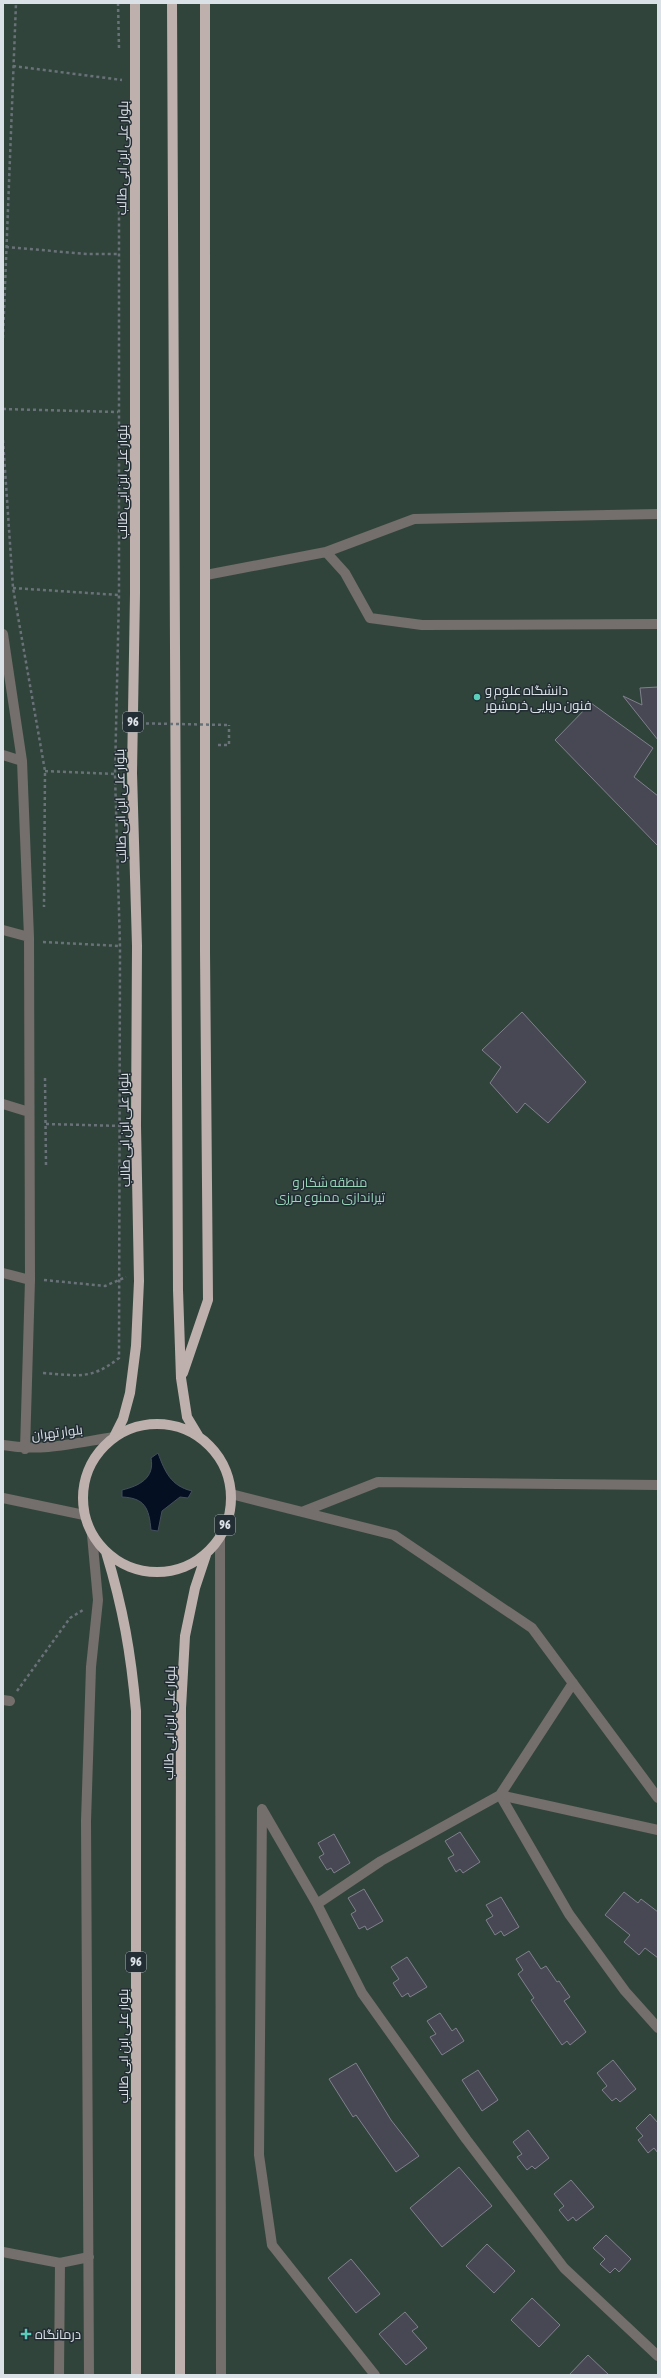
<svg xmlns="http://www.w3.org/2000/svg" width="661" height="2378" viewBox="0 0 661 2378" font-family="'Asap Condensed',Cairo,sans-serif">
  <style>
    .green { fill: #31443b }
    .water { fill: #041021; stroke: #444f5c }
    .building { fill: #484854; stroke: #80808d }
    .lines { fill: none; stroke-linecap: round; stroke-linejoin: round }
    .path { stroke: #697278; stroke-width: 2.5; stroke-dasharray: 3 3; stroke-linecap: butt }
    .minor { stroke: #746e6c; stroke-width: 10 }
    .major { stroke: #beb0ad; stroke-width: 10 }
    .path-bridge { stroke: #697278; stroke-width: 2.5; stroke-dasharray: 3 3; stroke-linecap: butt }
    .poi-dot { fill: #5bcebb; stroke: #232d34; stroke-width: 1.5 }
    .labels { text-anchor: middle; stroke-width: 3; stroke-linejoin: round; paint-order: stroke }
    .shield { fill: #232d34; stroke: #a4acb1; stroke-width: 1 }
    .shield-label { font-size: 12px; font-weight: bold; fill: #dbe2e7 }
    .street-label { font-size: 13px; fill: #dbe2e7; stroke: #232d34 }
    .poi-label { font-size: 13px; fill: #dbe2e7; stroke: #232d34; text-anchor: start }
    .park-label { font-size: 13px; fill: #98d3b8; stroke: #232d34 }
  </style>
  <rect width="100%" height="100%" fill="#232d34"/>
  <path class="green" d="M3 3H658V2375H3Z"/>
  <path class="water" d="M158 1453C165 1472 171 1486 192 1491L188 1498 180 1497 162 1511 158 1531 151 1530C149 1508 145 1498 122 1497V1490C139 1486 155 1478 151 1458Z"/>
  <path class="building" d="M658 687V740L623 696 642 705 640 688Z
    M591 703 653 748 634 777 658 796V846L555 740Z
    M522 1012 586 1082 548 1123 525 1103 517 1113 490 1083 501 1067 482 1050Z
    M460 1832 480 1862 463 1873 460 1869 456 1872 448 1858 454 1855 445 1841Z
    M334 1834 350 1863 334 1873 331 1868 327 1870 319 1857 324 1854 318 1843Z
    M364 1889 383 1921 367 1930 365 1926 359 1929 351 1914 356 1911 348 1898Z
    M624 1892 638 1903 641 1899 658 1912V1958L645 1948 639 1955 624 1942 630 1935 605 1915Z
    M501 1897 519 1927 504 1936 501 1931 495 1935 486 1920 493 1916 486 1905Z
    M529 1951 541 1969 546 1966 557 1982 559 1981 570 1997 564 2001 586 2032 570 2045 567 2041 562 2045 531 2000 534 1998 518 1974 523 1970 516 1959Z
    M407 1957 427 1987 410 1997 408 1993 402 1997 393 1983 399 1979 391 1967Z
    M440 2013 452 2031 456 2028 464 2041 442 2055 430 2037 436 2034 427 2021Z
    M613 2060 636 2089 620 2102 616 2098 612 2101 602 2090 607 2086 597 2073Z
    M356 2063 391 2120 419 2156 396 2172 356 2115 353 2117 329 2079Z
    M478 2070 498 2100 482 2111 462 2080Z
    M650 2114 658 2123V2153L654 2148 648 2153 638 2140 643 2136 636 2128Z
    M528 2130 549 2158 535 2169 532 2166 527 2170 517 2157 522 2154 513 2142Z
    M459 2167 492 2206 442 2247 410 2208Z
    M571 2180 594 2207 576 2221 573 2217 568 2221 559 2210 564 2206 554 2194Z
    M606 2235 631 2259 619 2272 615 2268 610 2273 600 2264 605 2259 593 2248Z
    M487 2244 515 2271 494 2293 466 2266Z
    M351 2259 380 2294 356 2313 328 2278Z
    M532 2298 560 2325 539 2347 511 2320Z
    M405 2312 418 2327 412 2331 427 2348 406 2365 379 2334Z
    M588 2355 609 2375H569Z"/>
  <g class="lines">
    <path class="path" d="M118 3 119 48
      M13 66 122 80
      M6 247 87 254H119
      M3 338 16 3
      M3 409 118 412
      M3 440 13 588 45 771 44 907
      M13 588 119 595
      M218 745H229V725
      M45 771 115 774
      M43 942 120 946
      M45 1078 46 1165
      M46 1124 123 1126
      M44 1280 105 1286 126 1277
      M43 1373C77 1375 90 1381 119 1358L120 946 115 774 119 595V207
      M17 1691 70 1618 83 1610"/>
    <path class="minor" d="M326 552 345 573 370 618 422 625 658 624
      M206 575 326 552 414 519 658 514
      M3 634 22 761 29 937 30 1280 25 1449
      M3 755 22 761
      M3 930 29 937
      M3 1104 29 1112
      M3 1273 30 1280
      M3 1445C42 1452 75 1443 114 1437
      M231 1494 394 1535 532 1628 658 1798
      M3 1498 84 1515
      M302 1512 378 1482 658 1485
      M220 1537 221 2375
      M573 1683 500 1795 658 1830
      M3 1700 10 1701
      M262 1809 259 2155 272 2245 375 2375
      M262 1809 317 1904
      M658 2028 625 1991 569 1914 500 1795 381 1861 317 1904 362 1993 466 2139 564 2268 658 2356
      M3 2252 60 2263 59 2375
      M60 2263 89 2257
      M89 2375 86 1821 91 1667 98 1600 92 1535"/>
    <path class="major" d="M172 3 178 1290 181 1378 187 1417 199 1437
      M183 1373 208 1300 205 952V3
      M83 1498a74 74 0 1 1 148 0a74 74 0 1 1-148 0Z
      M114 1437 123 1419 130 1393 136 1346 139 1281 136 1126 137 946 132 773 135 594V3
      M106 1552C123 1608 131 1653 136 1711V2375
      M180 2375 181 1708 185 1636 195 1588 206 1555"/>
    <path class="path-bridge" d="M122 723 229 725"/>
  </g>
  <g class="poi-dot">
    <circle cx="477" cy="697" r="4"/>
    <path d="M24 2328h4v4h4v4h-4v4h-4v-4h-4v-4h4z"/>
  </g>
  <g class="labels">
    <g class="shield">
      <rect x="123" y="712" width="20" height="20" rx="3"/>
      <rect x="215" y="1515" width="20" height="20" rx="3"/>
      <rect x="126" y="1952" width="20" height="20" rx="3"/>
    </g>
    <g class="shield-label">
      <text x="133" y="726">96</text>
      <text x="225" y="1529">96</text>
      <text x="136" y="1966">96</text>
    </g>
    <g class="street-label">
      <text transform="translate(122 158) rotate(-89)" y="5">بلوار علی ابن ابی طالب</text>
      <text transform="translate(122 482) rotate(-90)" y="5">بلوار علی ابن ابی طالب</text>
      <text transform="translate(120 806) rotate(-91)" y="5">بلوار علی ابن ابی طالب</text>
      <text transform="translate(124 1130) rotate(-91)" y="5">بلوار علی ابن ابی طالب</text>
      <text transform="translate(57 1432) rotate(-7)" y="5">بلوار تهران</text>
      <text transform="translate(169 1723) rotate(-89)" y="5">بلوار علی ابن ابی طالب</text>
      <text transform="translate(123 2046) rotate(-90)" y="5">بلوار علی ابن ابی طالب</text>
    </g>
    <g class="poi-label">
      <text x="485" y="695">دانشگاه علوم و<tspan x="485" dy="15">فنون دریایی خرمشهر</tspan></text>
      <text x="35" y="2339">درمانگاه</text>
    </g>
    <g class="park-label">
      <text x="330" y="1187">منطقه شکار و<tspan x="330" dy="15">تیراندازی ممنوع مرزی</tspan></text>
    </g>
  </g>
  <rect width="661" height="2378" fill="none" stroke="#dbe2e7" stroke-width="8"/>
</svg>
